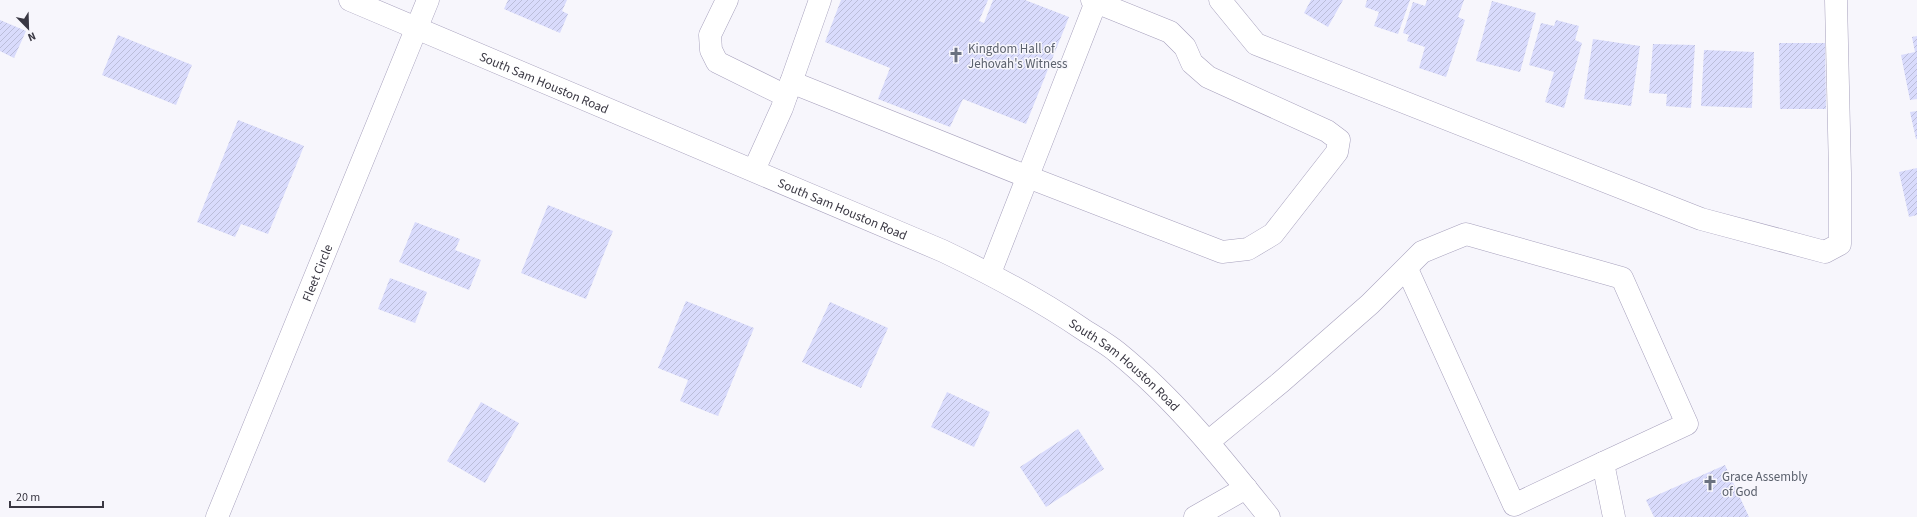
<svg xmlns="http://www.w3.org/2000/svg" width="1917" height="517" viewBox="0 0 1917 517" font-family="'Source Sans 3',sans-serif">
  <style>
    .building { fill: url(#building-hatch) }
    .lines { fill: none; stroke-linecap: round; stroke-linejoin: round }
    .minor-casing { stroke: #a7a1bd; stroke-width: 23 }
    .minor { stroke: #fff; stroke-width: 22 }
    .labels { text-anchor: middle; stroke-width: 3; stroke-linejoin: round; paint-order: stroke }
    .worship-label { font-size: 13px; fill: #5b616d; stroke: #f7f6fc; text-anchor: start }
    .street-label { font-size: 13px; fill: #3a3843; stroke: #f7f6fc }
  </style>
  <defs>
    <pattern id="building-hatch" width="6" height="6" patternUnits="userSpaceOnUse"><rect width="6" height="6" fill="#d9dbfc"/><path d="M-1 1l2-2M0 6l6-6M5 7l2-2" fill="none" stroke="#bbbdd9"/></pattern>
  </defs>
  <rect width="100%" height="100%" fill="#f7f6fc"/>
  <path class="building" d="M508 0H567L562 11 568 14 560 33 504 9Z
    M841 0H988L979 21 984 23 993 0H1025L1069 17 1026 124 963 99 950 127 878 99 890 68 825 42Z
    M1311 0H1343L1328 27 1304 13Z
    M1367 0H1410L1398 34 1374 26 1379 12 1365 7Z
    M1427 0H1464L1458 17 1465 20 1446 77 1419 68 1425 47 1407 41 1409 35 1403 33 1413 2 1425 6Z
    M1492 1 1536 13 1520 72 1476 61Z
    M0 20 26 31 14 58 0 51Z
    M1556 20 1579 26 1575 40 1582 43 1564 108 1545 102 1554 72 1529 65 1541 23 1554 26Z
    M118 35 192 65 176 105 102 75Z
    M1917 36V99L1910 100 1901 55 1915 52 1912 37Z
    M1593 39 1640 46 1631 106 1584 99Z
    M1779 43H1825L1826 109H1780Z
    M1653 44 1695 45 1691 108 1666 106 1667 94 1649 93Z
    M1704 50 1754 52 1752 108 1701 106Z
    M1917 111V139H1916L1910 112Z
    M238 120 304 146 268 234 241 224 235 237 197 222Z
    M1917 168V215L1909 217 1899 172Z
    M548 205 613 231 586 299 521 273Z
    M415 222 460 239 455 250 481 260 469 290 399 262Z
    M390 278 427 292 415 323 378 309Z
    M686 301 754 328 718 416 680 401 688 380 658 368Z
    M830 302 888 328 861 388 802 362Z
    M947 392 990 412 974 447 931 427Z
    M481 402 519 423 485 483 447 461Z
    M1078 429 1104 469 1046 507 1020 467Z
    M1725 465 1749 517H1654L1646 500Z"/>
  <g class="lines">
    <defs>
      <g id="minor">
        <path id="s1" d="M350 0 943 251C991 274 1037 298 1081 328 1093 336 1106 343 1117 352 1175 399 1222 458 1269 517"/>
        <path d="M727 0 710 35 711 50 717 62 786 96"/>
        <path d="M1220 0 1256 44 1701 219 1825 252 1840 244V173L1836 0"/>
        <path d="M791 82 1028 177 1222 252 1248 249 1273 234 1337 152 1339 140 1327 131 1208 77 1192 63 1185 47 1170 32 1096 2"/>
        <path d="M754 170 782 108 820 0"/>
        <path d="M1407 269 1514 505 1603 463"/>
        <path d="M990 273 1096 2 1092 0"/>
        <path d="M1208 442 1281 382 1370 304 1422 252 1466 234 1622 278 1687 424 1603 463 1614 517"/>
        <path id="s2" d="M217 517 428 0"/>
        <path d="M1195 517 1246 488"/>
      </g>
    </defs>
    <use href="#minor" class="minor-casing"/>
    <use href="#minor" class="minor"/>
  </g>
  <defs>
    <symbol id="church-bare" viewBox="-9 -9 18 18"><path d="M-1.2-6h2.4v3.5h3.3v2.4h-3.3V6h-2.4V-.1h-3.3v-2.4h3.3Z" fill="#6b7280" stroke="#f7f6fc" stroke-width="2.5" paint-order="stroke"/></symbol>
  </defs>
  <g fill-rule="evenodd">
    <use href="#church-bare" x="945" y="44" width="22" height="22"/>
    <use href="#church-bare" x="1699" y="472" width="22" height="22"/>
  </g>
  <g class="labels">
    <g class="worship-label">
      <text x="968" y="53">Kingdom Hall of<tspan x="968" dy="15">Jehovah's Witness</tspan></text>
      <text x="1722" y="481">Grace Assembly<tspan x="1722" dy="15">of God</tspan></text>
    </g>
    <g class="street-label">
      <text dy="5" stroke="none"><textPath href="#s1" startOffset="211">South Sam Houston Road</textPath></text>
      <text dy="5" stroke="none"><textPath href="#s1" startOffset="535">South Sam Houston Road</textPath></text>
      <text dy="5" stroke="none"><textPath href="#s2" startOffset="264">Fleet Circle</textPath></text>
      <text dy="5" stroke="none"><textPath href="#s1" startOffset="859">South Sam Houston Road</textPath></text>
    </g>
  </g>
  <g transform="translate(28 28) rotate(157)" stroke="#f7f6fc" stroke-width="3" paint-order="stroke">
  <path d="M0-3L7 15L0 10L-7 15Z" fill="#3a3843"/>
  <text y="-6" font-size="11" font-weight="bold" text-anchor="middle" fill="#3a3843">N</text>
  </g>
  <path d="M10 501v6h93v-6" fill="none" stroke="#3a3843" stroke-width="2"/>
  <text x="16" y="501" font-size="12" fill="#3a3843" stroke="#f7f6fc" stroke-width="3" paint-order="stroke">20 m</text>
</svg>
